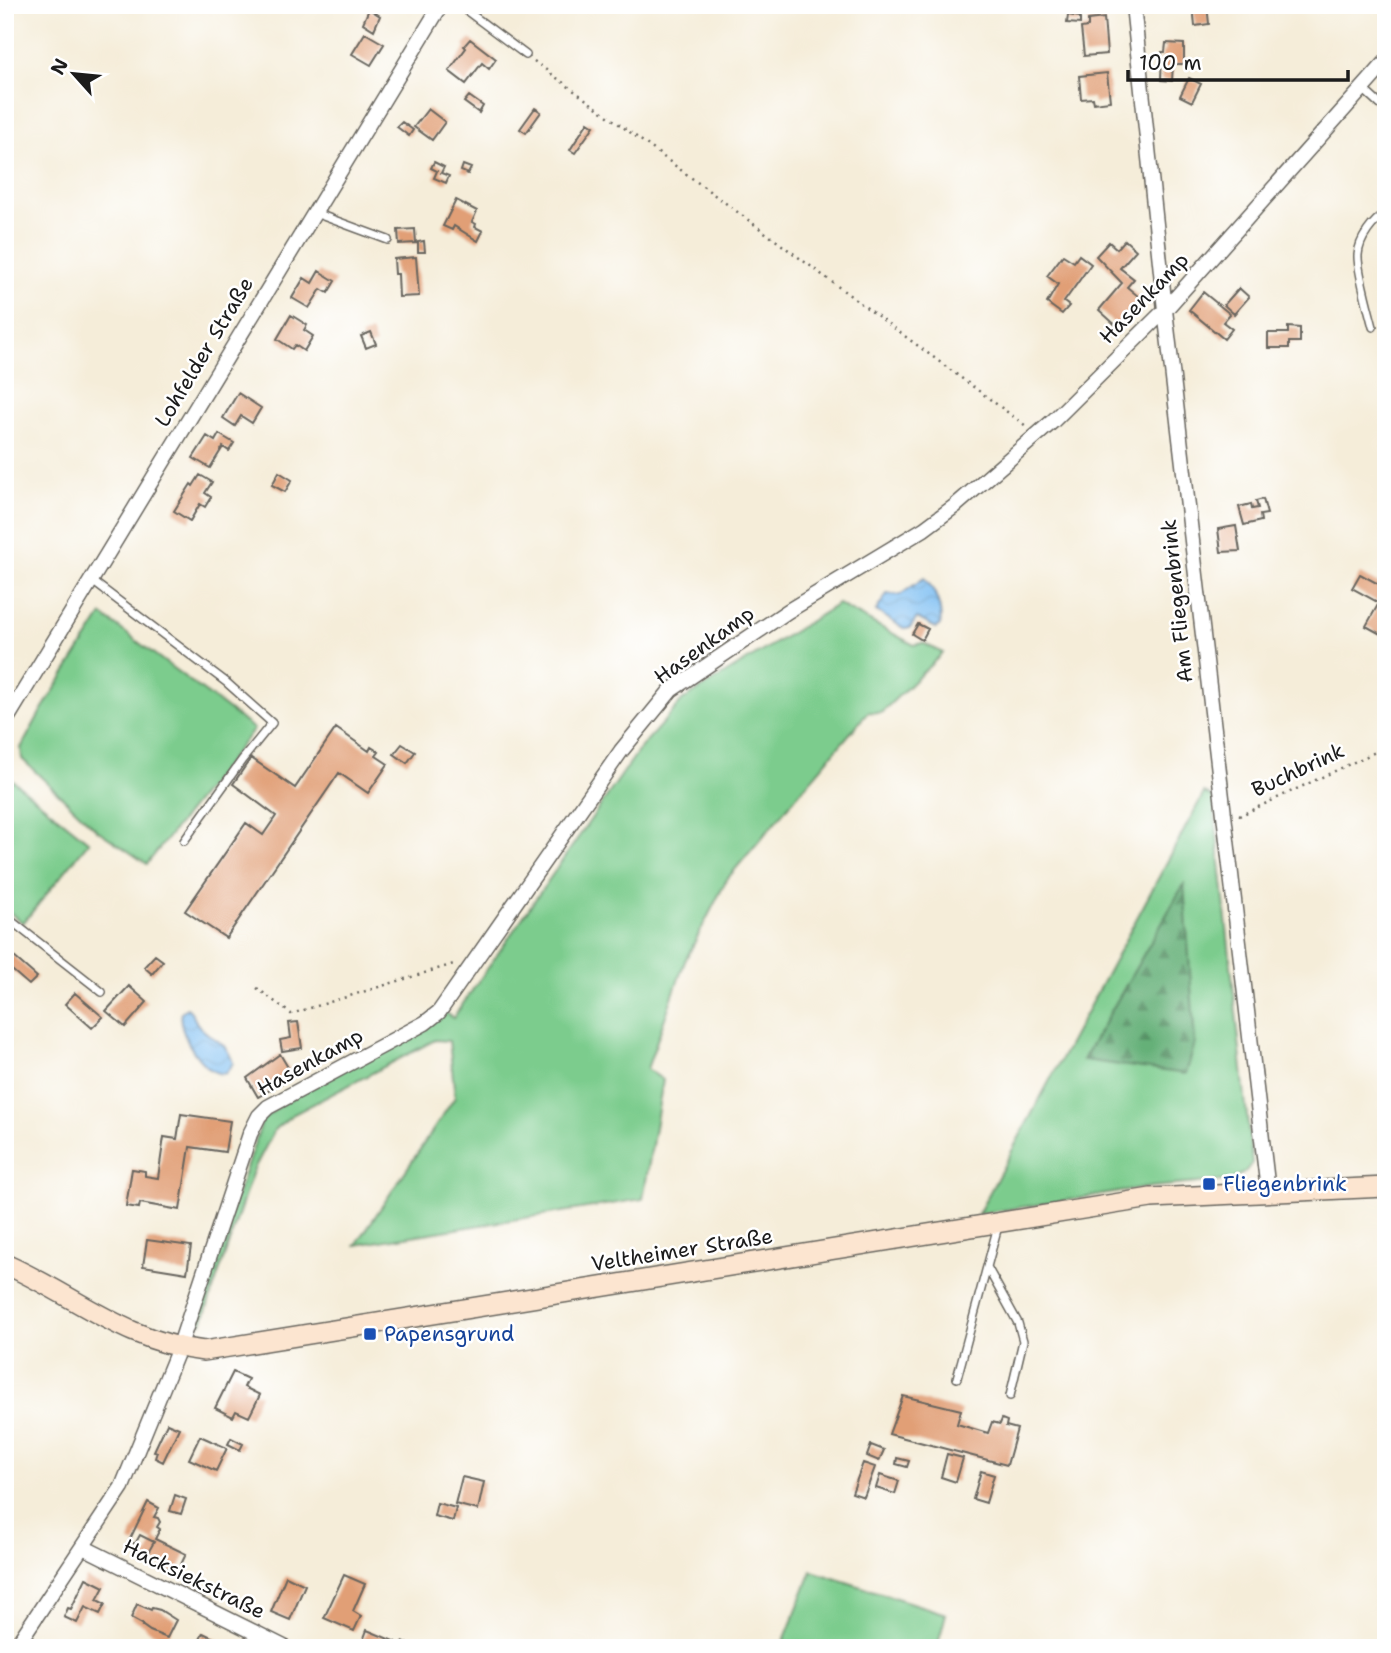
<svg xmlns="http://www.w3.org/2000/svg" width="1391" height="1653" viewBox="0 0 1391 1653" font-family="'Shantell Sans',sans-serif">
  <style>
    .grass { fill: #7ccc8d; stroke: #4c7454; stroke-width: 2 }
    .forest { fill: url(#forest-firs); stroke: #40664a; stroke-width: 2 }
    .water { fill: url(#water-waves); stroke: #4c6d87; stroke-width: 2 }
    .building { fill: #e19f76 }
    .lines { fill: none; stroke-linecap: round; stroke-linejoin: round }
    .lane-casing { stroke: #68655e; stroke-width: 10 }
    .street-casing { stroke: #68655e; stroke-width: 17 }
    .secondary-casing { stroke: #68655e; stroke-width: 22 }
    .path { stroke: #68655e; stroke-width: 2.5; stroke-dasharray: 2 5; stroke-linecap: butt }
    .lane { stroke: #fff; stroke-width: 7 }
    .street { stroke: #fff; stroke-width: 14 }
    .secondary { stroke: #fce5d0; stroke-width: 19 }
    .transit-dot { fill: #1a4fb4; stroke: #fff; stroke-width: 2.5 }
    .labels { text-anchor: middle; stroke-width: 5; stroke-linejoin: round; paint-order: stroke }
    .street-label { font-size: 21px; fill: #1c1c1c; stroke: #fff }
    .transit-label { font-size: 21px; fill: #164399; stroke: #fff; text-anchor: start }
  </style>
  <defs>
    <pattern id="forest-firs" width="22" height="20" patternUnits="userSpaceOnUse" patternTransform="scale(1.75)"><rect width="22" height="20" fill="#65b078"/><path d="M5 1l3.5 6h-7zM16 11l3.5 6h-7z" fill="#528e62"/></pattern>
    <pattern id="water-waves" width="16" height="10" patternUnits="userSpaceOnUse" patternTransform="scale(1.75)"><rect width="16" height="10" fill="#7dbef2"/><path d="M0 5q4-4 8 0t8 0" fill="none" stroke="#6ba3cf"/></pattern>
  </defs>
  <rect width="100%" height="100%" fill="#fff"/>
  <filter id="ink" filterUnits="userSpaceOnUse"><feTurbulence type="fractalNoise" baseFrequency=".0143" numOctaves="2"/><feDisplacementMap in="SourceGraphic" scale="14" xChannelSelector="R" yChannelSelector="G"/><feConvolveMatrix kernelMatrix="1 2 1 2 8 2 1 2 1" color-interpolation-filters="sRGB"/></filter>
  <filter id="wash" filterUnits="userSpaceOnUse"><feTurbulence type="fractalNoise" baseFrequency=".00686" numOctaves="4" result="noise"/><feDisplacementMap in="SourceGraphic" scale="28" xChannelSelector="R" yChannelSelector="G"/><feGaussianBlur stdDeviation="1.57" result="paint"/><feColorMatrix in="noise" values="0 0 0 0 0 0 0 0 0 0 0 0 0 0 0 0 0 1.4 0 .05"/><feComposite in="paint" operator="in"/></filter>
  <g filter="url(#wash)">
    <rect width="100%" height="100%" fill="#f5edd9"/>
    <path class="grass" d="M838 604 914 645 923 643 943 653 881 713 868 712 727 879 685 961 647 1069 663 1080 643 1199 356 1245 455 1097 449 1041 435 1040 292 1115 275 1129 253 1171 202 1323 192 1325 263 1119 284 1103 445 1012 453 1018 641 747 683 700Z
      M102 615 254 729 147 864 97 830 22 759 21 748 41 711Z
      M5 774 89 842 23 923 5 909Z
      M1204 793 1213 797 1252 1163 1245 1172 1232 1180 1152 1187 978 1214Z
      M812 1571 946 1614 937 1648H781Z"/>
    <path class="forest" d="M1184 884 1195 1043 1186 1074 1083 1060Z"/>
    <path class="water" d="M924 578C935 589 943 609 940 625L936 628 917 618 910 628 905 629 876 611 887 594 900 595Z
      M187 1008C195 1013 193 1020 199 1026 212 1041 225 1038 233 1063L226 1073C205 1079 176 1031 181 1012Z"/>
    <g id="blocks">
      <path class="building" d="M1193 5H1207L1209 24 1195 26Z
        M369 9 380 16 374 30 363 23Z
        M1068 15 1080 17V24L1067 23Z
        M1104 18 1107 54 1084 56 1081 28 1088 27V20Z
        M365 33 384 44 371 65 352 54Z
        M470 39 496 59 489 69 482 63 466 84 449 71 466 48 464 46Z
        M1166 43 1184 44V64H1173L1172 81 1161 80 1162 52H1165Z
        M1107 73 1110 101 1094 103 1093 98 1081 99 1079 76Z
        M1189 78 1201 84 1192 102 1180 96Z
        M469 96 483 106 479 113 464 102Z
        M535 108 541 112 526 133 520 129Z
        M428 109 445 122 432 140 414 127Z
        M402 122 413 130 409 136 397 127Z
        M588 122 594 126 575 153 570 150Z
        M434 162 444 167 441 173 449 176 446 183 434 178 437 171 431 168Z
        M463 165 471 168 468 174 461 171Z
        M456 200 477 211 472 222 476 224 475 227 483 231 478 241 454 226 452 230 443 226Z
        M415 229 416 243 399 244 398 230Z
        M1125 240 1136 250 1120 268 1134 279 1127 287 1144 301 1120 329 1099 310 1122 283 1096 256 1109 242 1117 249Z
        M424 241 425 252H418V242Z
        M1063 255 1074 262 1079 255 1091 264 1064 302 1069 306 1062 314 1047 303 1058 284 1047 276Z
        M416 257 419 296 399 297 398 274H395L394 259Z
        M319 271 335 281 328 293 321 289 309 308 292 298 304 278 312 283Z
        M1239 288 1249 297 1234 314 1224 305Z
        M1203 292 1230 314 1223 322 1232 329 1224 339 1189 310Z
        M291 315 307 325 304 330 313 336 304 351 295 345 292 349 277 339Z
        M1288 327 1300 328V342H1289V348H1268V333H1288Z
        M371 332 376 344 366 348 361 336Z
        M238 393 261 408 252 423 241 416 235 426 223 418Z
        M219 434 234 443 229 451 223 447 210 468 193 458 207 436 215 441Z
        M279 472 292 480 285 492 272 485Z
        M200 475 212 482 205 493 211 497 205 507 200 504 190 521 174 511 191 484 193 486Z
        M1263 499 1267 514 1260 515 1261 521 1244 525 1239 507 1251 504 1252 509 1258 508 1256 501Z
        M1236 526 1240 551 1221 552 1218 529Z
        M1360 574 1386 588V637L1366 626 1379 603 1352 588Z
        M918 624 928 629 922 640 912 634Z
        M336 728 369 751 371 747 379 752 376 756 388 764 368 793 339 773 226 938 185 911 246 823 263 835 276 816 233 784 251 758 295 788Z
        M402 744 415 752 407 763 394 754Z
        M5 949 37 977 29 985 5 964Z
        M155 955 163 961 152 974 144 967Z
        M129 986 147 1002 125 1027 106 1011Z
        M75 993 103 1017 92 1028 65 1004Z
        M298 1022 302 1048 282 1051 280 1040 291 1038 289 1023Z
        M280 1054 293 1076 258 1097 247 1078Z
        M181 1114 230 1121 225 1152 190 1147 180 1210 140 1203 139 1208 126 1206 132 1169 145 1171V1176L158 1178 164 1137 177 1139Z
        M147 1240 191 1246 187 1273 143 1266Z
        M233 1372 248 1379 244 1387 260 1395 249 1417 236 1411 233 1417 215 1408Z
        M903 1396 961 1410 957 1424 988 1433 992 1422 1000 1424 1002 1419 1007 1421 1006 1426 1017 1429 1007 1465 889 1434Z
        M167 1423 179 1428 163 1462 155 1458 157 1452 154 1451Z
        M200 1436 227 1448 216 1471 189 1459Z
        M231 1438 243 1444 240 1450 228 1444Z
        M871 1445 884 1450 879 1461 867 1456Z
        M947 1454 963 1458 956 1482 941 1477Z
        M897 1458 909 1461 907 1467 896 1464Z
        M863 1463 875 1467 864 1497 852 1493Z
        M981 1471 994 1475 986 1503 973 1499Z
        M880 1475 899 1481 895 1494 876 1488Z
        M462 1477 484 1482 478 1510 455 1504Z
        M175 1495 186 1499 181 1514 170 1511Z
        M148 1502 159 1508 154 1517 158 1518 160 1522 157 1527 160 1529 155 1539 186 1554 177 1573 145 1558 154 1542 140 1535 135 1544 129 1541Z
        M437 1503 456 1508 453 1521 434 1516Z
        M344 1575 365 1584 353 1611 361 1616 354 1631 324 1618Z
        M286 1576 305 1585 290 1620 271 1612Z
        M86 1578 104 1587 97 1600 105 1604 100 1614 85 1607 77 1623 64 1617 68 1608 71 1609Z
        M137 1604 151 1610 152 1608 160 1610 176 1620 167 1638 150 1631 143 1626 144 1625 131 1618Z
        M367 1630 396 1642 395 1645 401 1647 403 1642 417 1648H365L361 1646Z
        M203 1633 222 1642 219 1648H196Z"/>
    </g>
  </g>
  <g filter="url(#ink)">
    <use href="#blocks" fill-opacity="0" stroke="#68655e" stroke-width="2"/>
    <g class="lines">
      <defs>
        <path id="lane" d="M459 5 526 55
          M1363 89 1386 110
          M315 213 388 240
          M1373 327C1369 311 1357 269 1358 255 1359 239 1373 221 1386 213
          M91 580 226 682 272 723 242 760 184 841
          M5 916 102 992
          M987 1267 1018 1323 1023 1341 1010 1396
          M957 1378 998 1226"/>
        <path id="street" d="M1133 5 1165 310 1268 1191
          M5 722 441 5
          M83 1547 286 1648
          M15 1648 122 1487 179 1348 250 1134 259 1116 268 1107 425 1023 439 1012 621 751 671 690 788 611 924 529 955 506 1053 421 1165 310 1386 62"/>
        <path id="secondary" d="M5 1264C75 1295 125 1342 204 1351L1151 1198 1386 1187"/>
      </defs>
      <use href="#lane" class="lane-casing"/>
      <use href="#street" class="street-casing"/>
      <use href="#secondary" class="secondary-casing"/>
      <path class="path" d="M534 61 1026 426
        M1239 816 1386 747
        M257 988 291 1014 457 963"/>
      <use href="#lane" class="lane"/>
      <use href="#street" class="street"/>
      <use href="#secondary" class="secondary"/>
    </g>
  </g>
  <g class="transit-dot">
    <rect x="1202" y="1177" width="14" height="14" rx="3.5"/>
    <rect x="363" y="1327" width="14" height="14" rx="3.5"/>
  </g>
  <g class="labels">
    <g class="street-label">
      <text transform="translate(1144 298) rotate(-46)" y="7">Hasenkamp</text>
      <text transform="translate(204 352) rotate(-59)" y="7">Lohfelder Straße</text>
      <text transform="translate(1177 601) rotate(-96)" y="7">Am Fliegenbrink</text>
      <text transform="translate(704 645) rotate(-36)" y="7">Hasenkamp</text>
      <text transform="translate(1298 770) rotate(-25)" y="7">Buchbrink</text>
      <text transform="translate(310 1062) rotate(-29)" y="7">Hasenkamp</text>
      <text transform="translate(682 1250) rotate(-9)" y="7">Veltheimer Straße</text>
      <text transform="translate(194 1579) rotate(26)" y="7">Hacksiekstraße</text>
    </g>
    <g class="transit-label">
      <text x="1223" y="1191">Fliegenbrink</text>
      <text x="384" y="1341">Papensgrund</text>
    </g>
  </g>
  <rect width="1391" height="1653" fill="none" stroke="#fff" stroke-width="28"/>
  <g transform="translate(74 74) rotate(297)" stroke="#ffffff" stroke-width="5" paint-order="stroke">
  <path d="M0-5L12 26L0 18L-12 26Z" fill="#1c1c1c"/>
  <text y="-10" font-size="19" font-weight="bold" text-anchor="middle" fill="#1c1c1c">N</text>
  </g>
  <path d="M1128 70v10h220v-10" fill="none" stroke="#1c1c1c" stroke-width="3.5"/>
  <text x="1139" y="70" font-size="21" fill="#1c1c1c" stroke="#ffffff" stroke-width="5" paint-order="stroke">100 m</text>
</svg>
